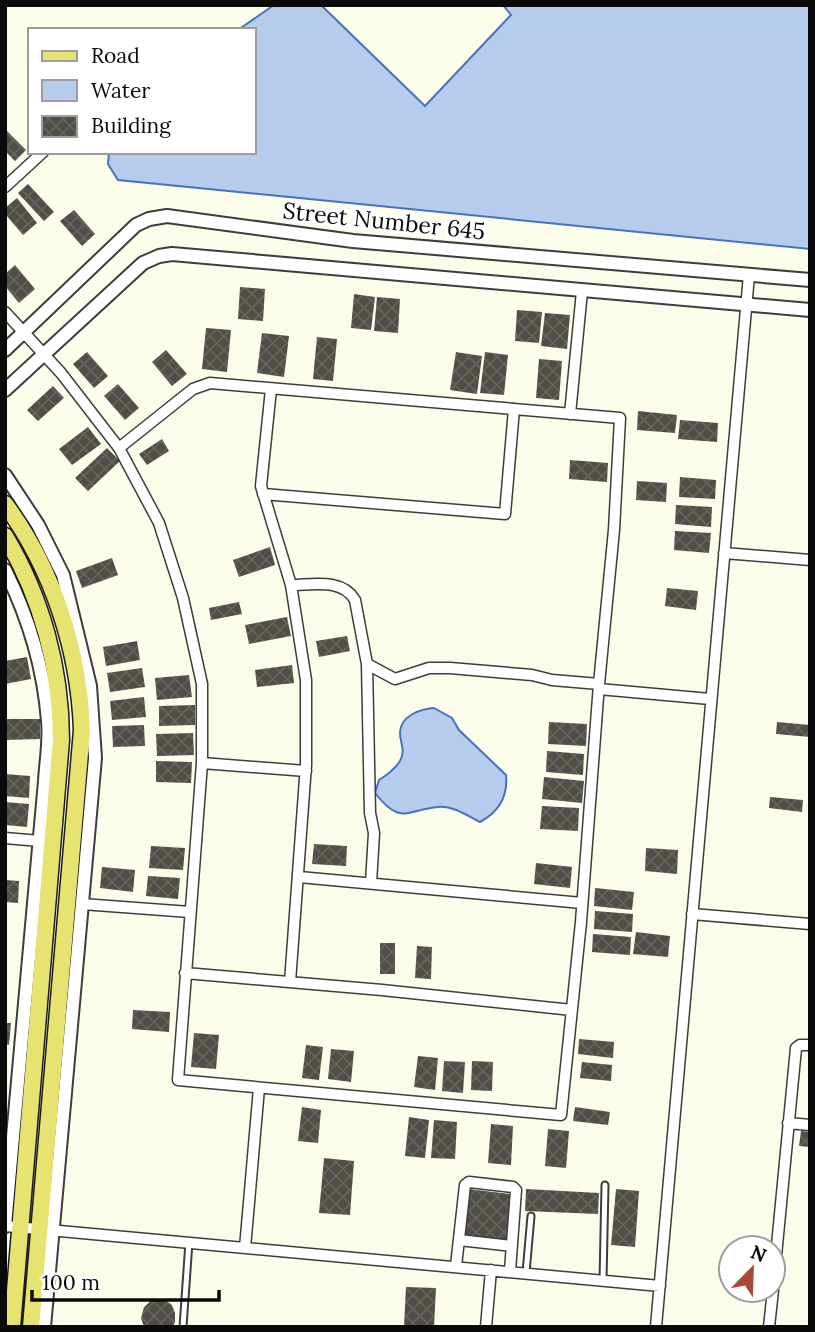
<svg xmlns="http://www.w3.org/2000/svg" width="815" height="1332" viewBox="0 0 815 1332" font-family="Lora,serif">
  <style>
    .water { fill: #b6cced; stroke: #4773ba; stroke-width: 2 }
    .building { fill: url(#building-cross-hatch) }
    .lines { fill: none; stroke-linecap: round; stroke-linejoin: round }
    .service-casing { stroke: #3d3d3d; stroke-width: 9 }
    .minor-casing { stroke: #3d3d3d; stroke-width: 13 }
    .tertiary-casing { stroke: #3d3d3d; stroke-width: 16 }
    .primary-casing { stroke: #1b1b1b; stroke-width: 19 }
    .service { stroke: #fff; stroke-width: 5 }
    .minor { stroke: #fff; stroke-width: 10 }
    .tertiary { stroke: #fff; stroke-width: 12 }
    .primary { stroke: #e6e371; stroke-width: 16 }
    .labels { text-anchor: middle; stroke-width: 7; stroke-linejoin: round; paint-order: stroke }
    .street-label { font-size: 23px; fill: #0a0a0a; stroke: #fff }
  </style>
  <defs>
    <pattern id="building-cross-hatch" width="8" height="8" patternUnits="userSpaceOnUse" patternTransform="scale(1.75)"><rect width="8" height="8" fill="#514e48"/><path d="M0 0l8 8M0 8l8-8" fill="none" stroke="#65635e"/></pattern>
  </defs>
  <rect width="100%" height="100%" fill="#fcfceb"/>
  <path class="water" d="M274 5H321L425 106 511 15 503 5H810V249L118 180 108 164 109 152H254V30H238Z
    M434 708 452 718 459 730 506 775C508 796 499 812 480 822 468 816 452 805 438 807 406 810 401 826 375 793L379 780C387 775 395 769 400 761 406 750 400 743 400 733 400 716 420 709 434 708Z"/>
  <path class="building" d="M5 129 26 150 15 161 5 151Z
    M28 184 54 212 44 221 18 193Z
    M17 198 37 223 23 235 5 214V208Z
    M74 210 95 234 82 246 60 221Z
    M15 265 35 289 19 303 5 286V274Z
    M240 287 265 289 263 321 238 319Z
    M354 294 375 297 371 330 351 328Z
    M377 297 400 299 398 333 374 331Z
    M517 310 542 312 539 343 515 341Z
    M545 313 570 315 567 349 541 346Z
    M206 328 231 330 227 372 202 369Z
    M262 333 289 336 284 377 257 373Z
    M317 337 337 339 333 381 313 379Z
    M166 350 187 374 172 386 152 362Z
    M87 352 108 376 94 388 73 364Z
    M456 352 482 356 477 394 450 390Z
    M485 352 508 355 504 395 480 393Z
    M539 359 562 361 559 400 536 398Z
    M118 384 139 408 125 420 104 396Z
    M53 386 64 398 38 421 27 410Z
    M638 411 677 415 675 433 637 430Z
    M680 420 718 423 717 442 678 439Z
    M88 427 101 444 72 465 59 449Z
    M162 439 169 451 147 465 139 454Z
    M107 448 120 461 88 491 75 478Z
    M570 460 608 463 607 482 569 479Z
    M680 477 716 480 715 499 679 497Z
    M637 481 667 483 666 502 636 500Z
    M676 505 712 507 711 527 675 524Z
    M675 531 711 533 709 553 674 550Z
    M270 547 275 565 239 577 233 560Z
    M112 558 118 575 82 588 76 571Z
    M667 588 698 591 696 610 665 606Z
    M239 602 242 614 211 620 209 608Z
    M287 617 291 636 249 644 245 625Z
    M347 636 350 651 319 657 316 641Z
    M137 641 140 660 106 666 103 647Z
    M27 657 31 679 5 684V661Z
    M292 665 294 683 257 687 255 670Z
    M142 668 145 687 110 692 107 673Z
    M189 675 192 697 157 700 155 678Z
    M144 697 146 717 112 720 110 701Z
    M195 705V725L159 726V706Z
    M5 719H40V739L5 740Z
    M549 722 587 724 586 746 548 744Z
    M777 722 810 725V737L776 734Z
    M144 725 145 746 113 747 112 726Z
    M193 733 194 755 157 756 156 734Z
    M547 751 584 754 583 775 546 772Z
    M156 761 192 762 191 783 156 782Z
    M5 774 30 776 29 798 5 796Z
    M544 777 584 781 582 803 542 799Z
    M770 797 803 800 802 812 769 808Z
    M5 802 29 804 27 827 5 825Z
    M542 806 579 808 578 831 540 829Z
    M314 844 347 846 346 866 312 864Z
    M151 846 185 848 183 870 149 868Z
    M646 848 678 850 677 874 645 871Z
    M536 863 572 867 570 888 534 884Z
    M102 867 135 870 133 892 100 888Z
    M148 876 180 878 178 899 146 896Z
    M5 880 19 881 18 903 5 902Z
    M595 888 634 892 632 910 594 906Z
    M595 911 633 914 632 932 594 929Z
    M636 932 670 936 668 957 633 954Z
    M593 934 631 937 630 955 592 952Z
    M380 943H395V974H380Z
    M417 946 432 947 431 979 415 978Z
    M133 1010 170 1012 169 1032 132 1029Z
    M5 1023H11L9 1045 5 1044Z
    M194 1033 219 1035 216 1069 191 1067Z
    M579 1039 614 1042 613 1058 578 1054Z
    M306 1045 323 1047 319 1080 302 1078Z
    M331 1049 354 1051 351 1082 328 1079Z
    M418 1056 438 1058 435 1090 414 1087Z
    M444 1061 465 1062 463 1093 442 1091Z
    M472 1061 493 1062 492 1091 471 1090Z
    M582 1062 612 1065 611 1081 580 1078Z
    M302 1107 321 1110 318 1143 298 1141Z
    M575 1107 610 1112 608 1125 573 1121Z
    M409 1117 429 1120 425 1158 405 1156Z
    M434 1120 457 1122 455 1159 431 1158Z
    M491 1124 513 1126 511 1165 488 1163Z
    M548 1129 569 1131 566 1168 545 1166Z
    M801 1131 810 1132V1147L799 1146Z
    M324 1158 354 1161 350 1215 319 1213Z
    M468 1189 511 1194 506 1241 463 1236Z
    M526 1189 599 1193 598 1214 525 1211Z
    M616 1189 639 1191 635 1247 611 1245Z
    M406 1287 436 1288 434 1327H404Z
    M152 1300H165L172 1305 175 1313V1322L173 1327H144L141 1318 144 1307Z"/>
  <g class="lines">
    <defs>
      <path id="service" d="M526 1273 531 1216
        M603 1281 605 1185
        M183 1327 189 1242"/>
      <path id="minor" d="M5 187 43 152
        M5 312 61 373 119 448 159 523 183 598 202 684V763L178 1080 561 1115 581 922 599 684 614 530 620 418 210 383 193 389 119 448
        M271 389 261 486 291 585 306 680V765L290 982
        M570 414 582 291
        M263 494 505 514 514 409
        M724 553 810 560
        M291 585C313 585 342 578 355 600L367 664 395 679 429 668H450L532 675 552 680 599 684
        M367 664 370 813 374 833 371 883
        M599 689 710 699
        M202 763 306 771
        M5 838 40 841
        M299 877 582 903
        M82 904 190 912
        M692 914 810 924
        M185 973 382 990 572 1010
        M788 1123 810 1125
        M5 1226 660 1286
        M459 1240 512 1246
        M245 1248 259 1088
        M456 1266 465 1185 469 1182 513 1187 516 1190 510 1271
        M773 1287 796 1048 800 1045H810
        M486 1327 491 1270
        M656 1327 749 275
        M769 1327 773 1290"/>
      <path id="tertiary" d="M5 350 136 225 149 219 167 216 353 241 810 280
        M5 390 143 263 159 256 172 254 810 310
        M5 475 38 525 63 575 90 686 95 758 44 1327
        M5 570C28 616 44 669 48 721 50 741 46 762 45 781L5 1226"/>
      <path id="primary" d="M5 504C53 569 79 650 82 730L31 1327
        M5 536C42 598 61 669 61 740L12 1327"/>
    </defs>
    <use href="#service" class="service-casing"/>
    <use href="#minor" class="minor-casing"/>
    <use href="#tertiary" class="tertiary-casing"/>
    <use href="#primary" class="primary-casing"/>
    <use href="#service" class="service"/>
    <use href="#minor" class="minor"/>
    <use href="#tertiary" class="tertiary"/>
    <use href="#primary" class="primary"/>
  </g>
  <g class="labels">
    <g class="street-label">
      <text transform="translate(384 221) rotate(6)" y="8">Street Number 645</text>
    </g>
  </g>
  <rect width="815" height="1332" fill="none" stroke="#0a0a0a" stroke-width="14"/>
  <rect x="28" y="28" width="228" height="126" fill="#ffffff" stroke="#9d9d9d" stroke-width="2"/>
  <rect x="42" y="51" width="35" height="10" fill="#e6e371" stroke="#9d9d9d" stroke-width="2"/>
  <text x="91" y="63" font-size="21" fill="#0a0a0a">Road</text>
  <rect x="42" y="80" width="35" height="21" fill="#b6cced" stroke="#9d9d9d" stroke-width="2"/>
  <text x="91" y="98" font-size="21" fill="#0a0a0a">Water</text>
  <rect x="42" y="116" width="35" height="21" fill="url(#building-cross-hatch)" stroke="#9d9d9d" stroke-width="2"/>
  <text x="91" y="133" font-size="21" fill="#0a0a0a">Building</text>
  <g transform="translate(752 1269) rotate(23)"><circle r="33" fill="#ffffff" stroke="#9d9d9d" stroke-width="2"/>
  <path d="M0-5L12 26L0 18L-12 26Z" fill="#a74936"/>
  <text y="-10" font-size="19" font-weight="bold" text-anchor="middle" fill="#0a0a0a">N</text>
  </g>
  <path d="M32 1290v10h187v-10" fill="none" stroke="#0a0a0a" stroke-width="3.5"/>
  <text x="42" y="1290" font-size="21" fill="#0a0a0a" stroke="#ffffff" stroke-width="5" paint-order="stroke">100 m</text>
</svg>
